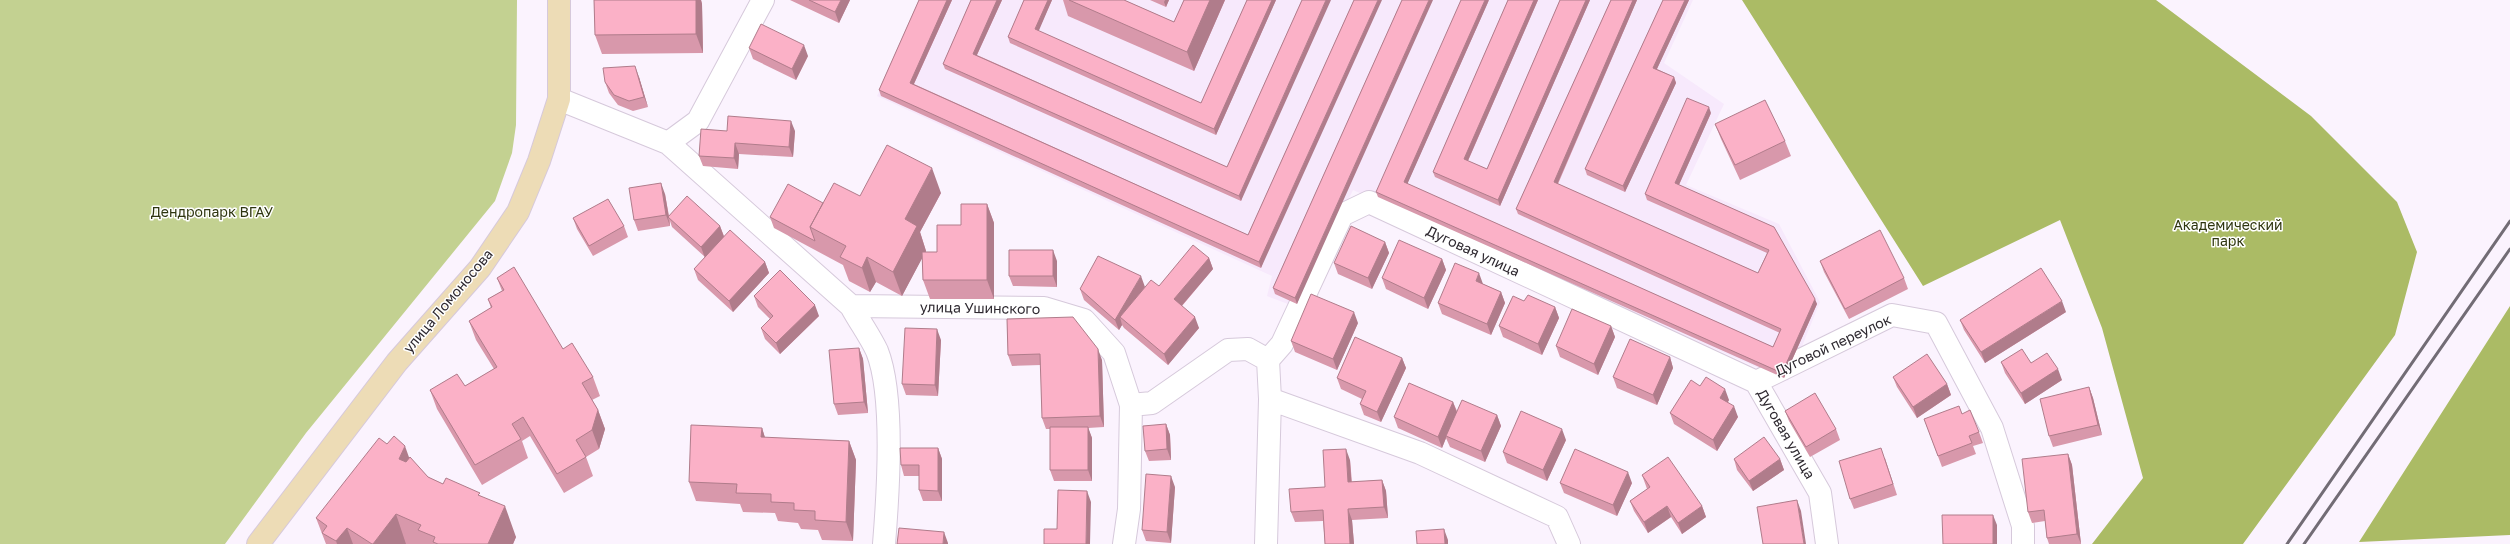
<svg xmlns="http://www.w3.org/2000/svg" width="2510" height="544" viewBox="0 0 2510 544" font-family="'Golos Text',sans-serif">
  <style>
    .built { fill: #f7e9fc }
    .green { fill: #c3d191 }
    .forest { fill: #abbb65 }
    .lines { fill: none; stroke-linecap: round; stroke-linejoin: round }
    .street-casing { stroke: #d6c9db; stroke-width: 24 }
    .secondary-casing { stroke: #d6c9db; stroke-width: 24 }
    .street { stroke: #fff; stroke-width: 22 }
    .secondary { stroke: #eddcb6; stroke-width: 22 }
    .rail { stroke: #726c75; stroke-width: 3 }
    .wall { fill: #d898ab }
    .shaded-wall { fill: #b07c8b }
    .building { fill: #fbb1c7; stroke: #b07c8b }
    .labels { text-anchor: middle; stroke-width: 3; stroke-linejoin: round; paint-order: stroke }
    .park-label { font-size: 14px; fill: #2e350f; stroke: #fff }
    .street-label { font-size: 14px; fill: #2e2930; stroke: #fff }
  </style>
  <rect width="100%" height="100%" fill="#fbf3fe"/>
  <path class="built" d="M921 0H1693L1664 63 1724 104 1686 185 1779 224 1820 302 1788 381 1353 190 1296 307 1267 296 1272 276 877 96Z"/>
  <path class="green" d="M0 0H517L516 125 512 153 495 201 306 433 225 544H0Z"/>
  <path class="forest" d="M1742 0H2156L2311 116 2397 202 2417 252 2395 335 2243 544H2092L2143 478 2102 328 2060 220 1923 286Z
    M2510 306V535L2359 542Z"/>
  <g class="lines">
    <defs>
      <path id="street" d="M559 99 668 143 851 306 1044 308 1084 320 1114 353 1131 405 1129 509 1124 544
        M668 143 698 121 763 0
        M851 306C859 321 870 336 877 351 895 396 888 495 884 544
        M1756 382 1892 315 1936 323 1992 428 2023 526V544
        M1270 399 1420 453 1557 517 1569 544
        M1131 405 1152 403 1228 350 1248 349 1268 360
        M1266 544 1270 399 1268 360 1282 344 1342 215 1369 202 1756 382 1820 493 1827 544"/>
      <path id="secondary" d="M258 544 397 362 480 268 518 212 539 161 559 99V0"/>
    </defs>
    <use href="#street" class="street-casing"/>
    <use href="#secondary" class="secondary-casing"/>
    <use href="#street" class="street"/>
    <use href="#secondary" class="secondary"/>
    <path class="rail" d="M2287 544 2510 221
      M2304 544 2510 249"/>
  </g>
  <path class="wall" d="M594 0H701L702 4 703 53 602 54 595 35Z
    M790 0H850L839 23Z
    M919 0H952L914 84 1248 235 1354 0 1261 268 881 96 879 90Z
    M971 0H1002L977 55 1227 167 1302 0 1241 201 945 69 943 64Z
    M1024 0H1052L1038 31 1201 103 1247 0H1276L1216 135 1010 43 1008 37Z
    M1063 0H1124L1174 22 1184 0H1225L1194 71 1068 16Z
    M1150 0H1169L1166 7Z
    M1402 0 1297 304 1275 294 1273 288Z
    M1489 0 1407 184 1773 347 1780 333 1518 214 1516 209 1611 0H1637L1558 184 1758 273 1767 253 1647 200 1645 194 1711 113 1679 185 1774 227 1817 304 1784 378 1378 197 1376 192Z
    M1508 0H1538L1468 161 1487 169 1560 0H1590L1500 206 1435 177 1433 172Z
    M1663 0H1689L1657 69 1674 77 1676 83 1625 192 1587 175 1585 169Z
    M749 48 808 56 796 80 753 59Z
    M639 77 648 107 633 111 618 105 609 93 605 82Z
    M1715 124 1785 141 1791 156 1740 180 1721 139Z
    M727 131H795L793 157 739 154 738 169 703 166 699 156Z
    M941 193 920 232 926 251V252H937L961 225 987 204 994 223V299H930L923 280 922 258 902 296 876 282 870 292 849 281 843 265 774 228 770 217 823 203 860 196Z
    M665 194 669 216 720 226 724 236 765 262 769 273 733 312 698 280 694 269 705 257 672 227 670 221V226L638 231 634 220Z
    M573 218 624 226 628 237 593 256 577 229Z
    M1385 242 1389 253 1372 289 1338 274 1334 263Z
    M1209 258 1213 269 1182 306 1199 328 1168 365 1124 328 1122 325 1119 330 1084 300 1080 289 1144 288 1159 286Z
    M1442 259 1446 270 1428 309 1386 289 1382 278Z
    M1057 261V287L1013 286 1009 276Z
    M1820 261 1904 278 1908 289 1849 319 1824 272Z
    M497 278 563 349 593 377 600 396 592 400 598 410 605 429 599 449 586 457 593 476 564 493 530 436 522 441 528 458 482 485 437 409 430 390 465 386 494 369 476 340 469 321 491 308 488 299 502 291Z
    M1483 284 1501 292 1505 303 1491 335 1442 314 1438 303Z
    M754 296 819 316 780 354 765 339 761 328 770 319 758 307Z
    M1524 301 1555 307 1559 318 1542 355 1503 337 1499 326Z
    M2066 312 1985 363 1964 330 1960 320Z
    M1007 319 1102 360 1104 427 1088 428 1092 438V481H1054L1050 470V429H1046L1042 418 1041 365 1012 366 1008 355Z
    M1358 323 1337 370 1295 352 1291 341Z
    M1611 326 1615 337 1598 375 1560 357 1556 346Z
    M941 340 938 396 906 395 902 384Z
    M859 348 863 359 868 413 838 415 834 404Z
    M1670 357 1673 368 1657 405 1617 388 1613 377Z
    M1402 358 1406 368 1381 422 1364 415 1360 404 1362 399 1341 389 1337 378Z
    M2001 362 2031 363 2062 380 2025 404 2005 373Z
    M1893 377 1947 384 1951 395 1917 418 1897 387Z
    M1700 386 1729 400 1728 402 1738 417 1717 451 1674 424 1670 413Z
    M2089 387 2093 398 2102 435 2053 447 2049 436Z
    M1453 402 1457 411 1497 415 1501 426 1485 462 1450 447 1446 438 1442 448 1398 428 1394 417Z
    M1785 411 1836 429 1840 440 1810 457 1789 421Z
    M1962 414 1979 432 1983 443 1973 446 1976 454 1942 467 1924 419Z
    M1166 424 1170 435 1171 460 1149 461 1145 451Z
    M762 428 765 438 849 441 856 460 853 541 822 540 818 530 801 529 798 523 778 521 775 513 743 512 740 504 696 501 689 482Z
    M1566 440 1547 481 1507 463 1503 452Z
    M387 444 410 458 428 477 443 484 481 496 516 537 513 544H326L316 518Z
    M938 448 942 459V501H923L919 490V476H904L901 465Z
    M2068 454 2072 465 2081 544H2049L2047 538 2045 521 2032 523 2028 512Z
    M1885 458 1897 495 1854 509 1850 499Z
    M1734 459H1780L1784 470 1753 491 1737 470Z
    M1350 460 1352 482 1382 480 1386 491 1388 518 1352 520 1354 544H1325L1323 521 1295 522 1291 512 1325 487Z
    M1642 475 1702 506 1706 517 1682 534 1671 517 1648 533 1634 511 1630 501 1647 489 1646 486Z
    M1560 483H1632L1617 516 1564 493Z
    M1175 487 1171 543 1146 541 1142 530Z"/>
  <path class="shaded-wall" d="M696 0H701L702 4 703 53 696 34Z
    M841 0H850L839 23 835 12Z
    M947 0H952L912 88 910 83Z
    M997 0H1002L975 59 973 54Z
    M1048 0H1052L1037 35 1035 29Z
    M1165 0H1169L1166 7 1164 2Z
    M1210 0H1225L1194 71 1187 52Z
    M1272 0H1276L1216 135 1214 129Z
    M1326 0H1331L1241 201 1239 196Z
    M1378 0H1382L1261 268 1259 262Z
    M1429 0H1433L1297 304 1295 298Z
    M1485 0H1489L1406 187 1404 182Z
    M1534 0H1538L1466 165 1464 159Z
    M1586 0H1590L1500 206 1498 200Z
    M1633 0H1637L1556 187 1554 182Z
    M1685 0H1689L1655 73 1653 68Z
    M804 45 808 56 796 80 792 69Z
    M635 66 639 77 648 107 644 97Z
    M1674 77 1676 83 1625 192 1623 186Z
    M1709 107 1711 113 1677 189 1675 183Z
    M791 121 795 131 793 157 789 147Z
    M735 143 739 154 738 169 734 158Z
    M932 168 941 193 920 232 926 251 902 296 893 272 905 219Z
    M661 183 665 194 669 218 668 217 670 226 666 215Z
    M987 204 994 223V299L987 280Z
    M720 226 724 237 705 258 701 247Z
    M1385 242 1389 253 1372 289 1368 278Z
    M1053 250 1057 261V287L1053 276Z
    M867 257 876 282 870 292 862 268Z
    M1209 258 1213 269 1178 310 1174 299Z
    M1442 259 1446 270 1428 309 1424 298Z
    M765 262 769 273 733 312 729 301Z
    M1479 273 1483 284 1480 292 1476 281Z
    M1141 276 1145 287 1120 317 1122 325 1119 330 1115 320Z
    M1501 292 1505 303 1491 335 1487 324Z
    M1815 299 1817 304 1784 378 1782 373Z
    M2062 301 2066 312 1985 363 1981 352Z
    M815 305 819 316 780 354 776 343Z
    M1555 307 1559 318 1542 355 1538 344Z
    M1354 312 1358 323 1337 370 1333 359Z
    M1195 317 1199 328 1168 365 1164 354Z
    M1611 326 1615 337 1598 375 1594 364Z
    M937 329 941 340 938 396 935 385Z
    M859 348 863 359 868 413 864 402Z
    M1098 349 1102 360 1104 427 1100 416Z
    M1670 357 1673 368 1657 405 1653 395Z
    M1402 358 1406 368 1381 422 1377 412Z
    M2058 369 2062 380 2025 404 2021 393Z
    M1947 384 1951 395 1917 418 1913 407Z
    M2089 387 2093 398 2102 435 2098 425Z
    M1725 389 1729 400 1724 408 1720 398Z
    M1453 402 1457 413 1446 436V438L1442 448 1438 437Z
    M1734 406 1738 417 1717 451 1713 440Z
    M598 410 605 429 599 449 592 430Z
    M1497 415 1501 426 1485 462 1481 451Z
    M1166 424 1170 435 1171 460 1167 449Z
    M1088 427 1092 438V481L1088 470Z
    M762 428 768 447 761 437Z
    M1562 429 1566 440 1547 481 1543 470Z
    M849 441 856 460 853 541 846 522Z
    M405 446 416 477 399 459Z
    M938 448 942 459V501L938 491Z
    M1346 449 1350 460 1352 493 1348 482Z
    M2068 454 2072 465 2081 544 2077 534Z
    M1780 459 1784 470 1753 491 1749 481Z
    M1628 472 1632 483 1617 516 1613 505Z
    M1171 476 1175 487 1171 543 1167 532Z
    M1382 480 1386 491 1388 518 1384 507Z
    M1087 491 1091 502 1090 544H1086Z
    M1797 500 1801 511 1806 544H1804Z
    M505 506 516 537 513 544H488Z
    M1667 506 1671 517 1648 533 1644 522Z
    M1702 506 1706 517 1682 534 1678 523Z
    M1348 509 1352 520 1354 544H1350Z
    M396 514 406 544H373Z
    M1993 515 1997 525V544H1993Z
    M347 528 353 544H337L336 541Z
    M1444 529 1448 540V544H1445Z
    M944 532 948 543V544H943Z"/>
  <path class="building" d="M594 0H696V34L595 35Z
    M809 0H841L835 12Z
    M919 0H947L910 83 1248 235 1354 0H1378L1259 262 879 90Z
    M971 0H997L973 54 1227 167 1302 0H1326L1239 196 943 64Z
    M1024 0H1048L1035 29 1201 103 1247 0H1272L1214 129 1008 37Z
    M1069 0H1124L1174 22 1184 0H1210L1187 52Z
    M1402 0H1429L1295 298 1273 288Z
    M1461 0H1485L1404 182 1773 347 1781 329 1516 209 1611 0H1633L1554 182 1758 273 1769 250 1645 194 1687 98 1709 107 1675 183 1774 227 1815 299 1782 373 1376 192Z
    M1508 0H1534L1464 159 1487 169 1560 0H1586L1498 200 1433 172Z
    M1663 0H1685L1653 68 1674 77 1623 186 1585 169Z
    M761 24 804 45 792 69 749 48Z
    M635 66 644 97 629 101 614 95 605 82 603 68Z
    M1765 100 1785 141 1735 165 1715 124Z
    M728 116 791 121 789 147 735 143 734 158 699 156 701 129 727 131Z
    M887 145 932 168 905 219 917 226 893 272 867 257 862 268 840 257 846 246 810 227 834 183 860 196Z
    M661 183 666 215 634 220 629 188Z
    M788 184 823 203 810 227 815 241 770 217Z
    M687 196 720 226 701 247 668 217Z
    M608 199 624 226 589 246 573 218Z
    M961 204H987V280H923L922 252H937V225H961Z
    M1351 226 1385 242 1368 278 1334 263Z
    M730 230 765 262 729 301 694 269Z
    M1880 230 1904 278 1845 309 1820 261Z
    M1399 240 1442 259 1424 298 1382 278Z
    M1193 245 1209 258 1174 299 1195 317 1164 354 1120 317 1151 280 1159 286Z
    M1009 250H1053V276H1009Z
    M1098 256 1141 276 1115 320 1080 289Z
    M1455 263 1479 273 1476 281 1501 292 1487 324 1438 303Z
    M514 267 563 349 572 343 593 377 582 383 598 410 592 430 576 440 586 457 557 474 523 417 512 424 521 439 475 465 430 390 457 374 465 386 497 367 469 321 492 307 488 299 504 290 497 278Z
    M2041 268 2062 301 1981 352 1960 320Z
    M780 270 815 305 776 343 761 328 773 316 754 296Z
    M1311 294 1354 312 1333 359 1291 341Z
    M1528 295 1555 307 1538 344 1499 326 1513 296 1524 301Z
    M1572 309 1611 326 1594 364 1556 346Z
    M1073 317 1098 349 1100 416 1042 418 1040 354 1008 355 1007 319Z
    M905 328 937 329 935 385 902 384Z
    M1355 337 1402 358 1377 412 1360 404 1366 391 1337 378Z
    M1630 339 1670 357 1653 395 1613 377Z
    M859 348 864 402 834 404 829 350Z
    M2022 349 2031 363 2047 353 2058 369 2021 393 2001 362Z
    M1927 354 1947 384 1913 407 1893 377Z
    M1706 377 1725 389 1720 398 1734 406 1713 440 1670 413 1691 380 1700 386Z
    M1409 383 1453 402 1438 437 1394 417Z
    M2089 387 2098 425 2049 436 2040 399Z
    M1815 393 1836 429 1806 447 1785 411Z
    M1462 400 1497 415 1481 451 1446 436Z
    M1959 406 1962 414 1970 410 1979 432 1969 436 1972 443 1938 456 1924 419Z
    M1521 411 1562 429 1543 470 1503 452Z
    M1166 424 1167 449 1145 451 1143 426Z
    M691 425 762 428 761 437 849 441 846 522 815 520V511L794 510V503L771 502V494L736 493 737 484 689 482Z
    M1050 427H1088V470H1050Z
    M394 436 405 446 399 459 406 462 410 457 428 477 443 484 446 478 480 493 478 495 505 506 488 544H438L433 542 435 537 418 530 421 525 396 514 373 544H372L347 528 336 541 322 533 327 526 316 518 379 438 387 444Z
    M1764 437 1780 459 1749 481 1734 459Z
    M900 448H938V491L919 490V465H901Z
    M1881 448 1893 484 1850 499 1839 461Z
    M1346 449 1348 482 1382 480 1384 507 1348 509 1350 544H1325L1323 510 1291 512 1289 489 1325 487 1323 450Z
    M1575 449 1628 472 1613 505 1560 483Z
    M2068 454 2077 534 2047 538 2044 510 2028 512 2022 459Z
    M1668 457 1702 506 1678 523 1667 506 1644 522 1630 501 1650 487 1642 475Z
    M1146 474 1171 476 1167 532 1142 530Z
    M1058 490 1087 491 1086 544H1044V529H1057Z
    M1797 500 1804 544H1763L1757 507Z
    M1942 515H1993V544H1943Z
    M899 528 944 532 943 544H897Z
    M1444 529 1445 544H1417L1416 531Z"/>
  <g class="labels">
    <g class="park-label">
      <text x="212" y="217">Дендропарк ВГАУ</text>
      <text x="2228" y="230">Академический<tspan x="2228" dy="16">парк</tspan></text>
    </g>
    <g class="street-label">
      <text transform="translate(1473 251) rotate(25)" y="5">Дуговая улица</text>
      <text transform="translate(448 301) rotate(-50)" y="5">улица Ломоносова</text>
      <text transform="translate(980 308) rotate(1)" y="5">улица Ушинского</text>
      <text transform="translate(1833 345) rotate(-25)" y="5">Дуговой переулок</text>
      <text transform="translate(1786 434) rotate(60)" y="5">Дуговая улица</text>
    </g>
  </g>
</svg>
